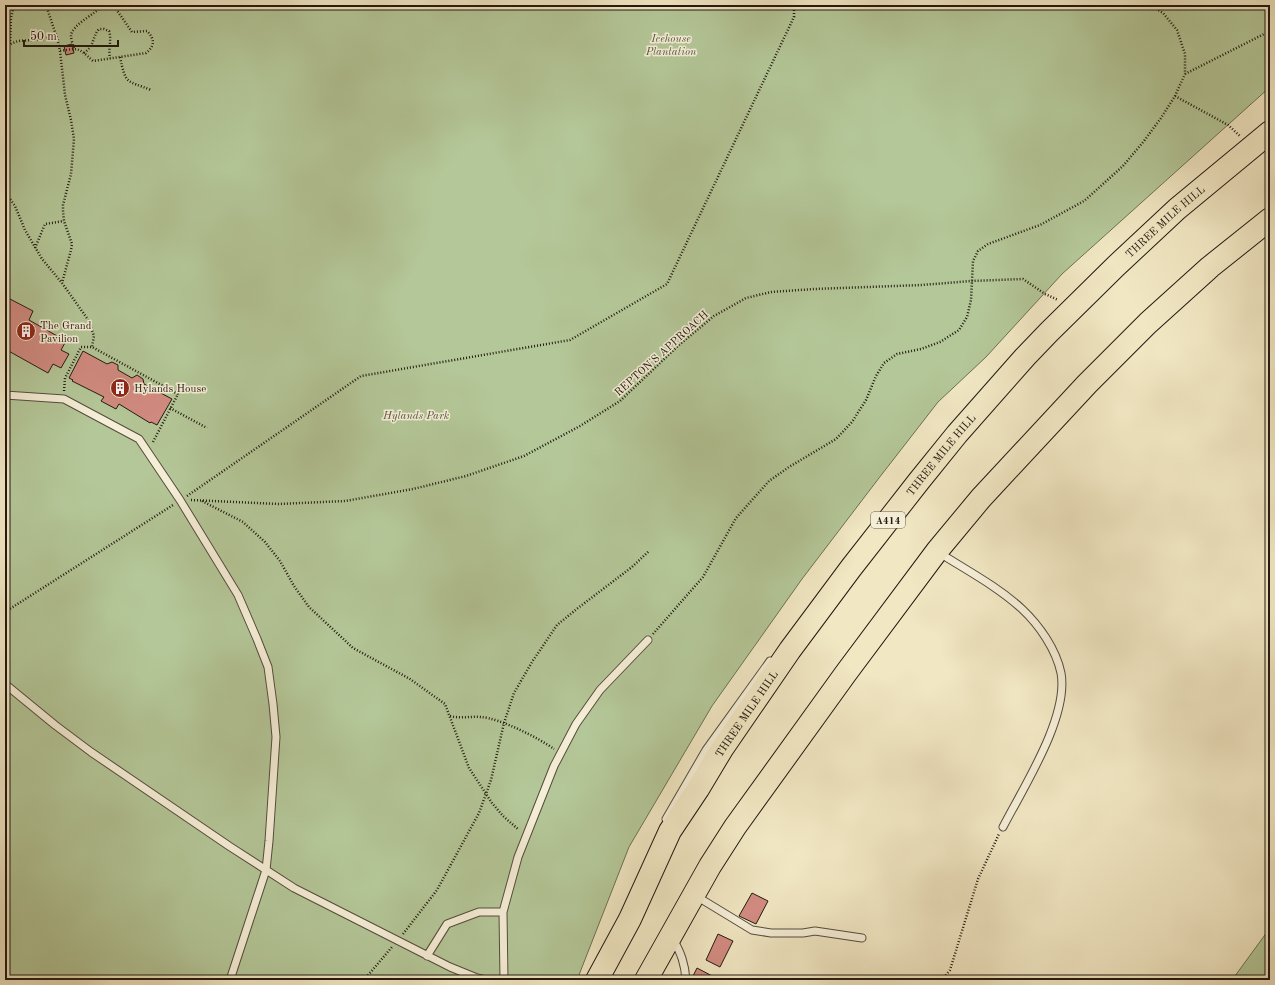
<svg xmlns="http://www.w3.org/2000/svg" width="1275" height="985" viewBox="0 0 1275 985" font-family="'Old Standard TT',serif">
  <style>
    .green { fill: #b4c798; stroke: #6a7054 }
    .building { fill: #d28b81; stroke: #201910 }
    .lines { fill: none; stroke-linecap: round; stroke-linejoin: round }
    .lane-casing { stroke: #544c3d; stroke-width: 9 }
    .highway-casing { stroke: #201910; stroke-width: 24 }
    .path { stroke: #201910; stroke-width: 2.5; stroke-dasharray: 1 2; stroke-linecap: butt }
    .lane { stroke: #f6efd8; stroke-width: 7 }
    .highway { stroke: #f1e7c3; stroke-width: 22 }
    .labels { text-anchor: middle; stroke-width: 3; stroke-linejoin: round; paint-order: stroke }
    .shield { fill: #f6efd8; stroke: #60594c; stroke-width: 1 }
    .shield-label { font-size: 10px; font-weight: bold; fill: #201910 }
    .park-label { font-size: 11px; font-style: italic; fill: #545640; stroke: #f6efd8 }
    .street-label { font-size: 11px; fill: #201910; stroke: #f6efd8 }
    .poi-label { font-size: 11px; fill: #201910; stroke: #f6efd8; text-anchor: start }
  </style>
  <rect width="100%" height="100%" fill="#f1e7c3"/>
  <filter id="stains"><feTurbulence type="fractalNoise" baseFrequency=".005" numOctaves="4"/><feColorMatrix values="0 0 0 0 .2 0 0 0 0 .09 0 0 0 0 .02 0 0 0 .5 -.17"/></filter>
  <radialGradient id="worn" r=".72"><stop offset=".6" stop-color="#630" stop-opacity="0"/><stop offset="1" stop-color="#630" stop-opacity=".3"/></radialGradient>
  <path class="green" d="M5 5H1270V87L1062 274 986 357 938 402 879 478 802 579 712 706 629 847 577 980H5Z
    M1270 928V980H1232Z"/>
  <path class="building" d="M72 44 74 53 66 55 64 46Z
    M10 299 33 311 29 320 66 341 61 350 69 354 61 368 53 364 48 373 5 349V320L10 310 6 308Z
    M83 351 107 364 112 362 118 365V370L132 378 137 375 143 379 144 384 172 399 157 425 151 422 150 423 119 404 116 409 101 401 104 397 72 381 73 380 69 378Z
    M752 893 768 901 756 924 739 916Z
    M718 934 733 941 720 967 706 960Z
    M697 968 716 978 715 980H691Z"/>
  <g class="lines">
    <defs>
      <path id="lane" d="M5 395 64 399 139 439 180 500 238 595 257 639 268 667 273 704 276 737 269 841 266 870 230 980
        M938 552C966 570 997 586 1022 609 1039 625 1056 649 1061 673 1069 717 1023 788 1003 827
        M5 684 55 725 91 752 229 846 294 888 450 967 477 978 486 980
        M666 819 706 750 770 661
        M696 896 752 930 771 933H803L815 931 862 938
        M673 939C681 953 685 964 686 980
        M427 956 447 924 479 912H503
        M504 980 503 912 518 857 554 766 576 724 600 690 648 640"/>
      <g id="highway">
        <path id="s1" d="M597 980 630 919 670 831 698 789 722 749 790 650 851 568 919 481 957 434 1025 357 1049 332 1116 266 1177 209 1270 132"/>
        <path d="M646 980 710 866 735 827 846 673 937 551 981 498 1087 384 1148 323 1210 267 1270 219"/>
      </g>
    </defs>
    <use href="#lane" class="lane-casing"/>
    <use href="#highway" class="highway-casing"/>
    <path class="path" d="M46 5 57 38 60 51 65 95 71 120 74 139 71 174 63 205V212L64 221 72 244 71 250 62 283
      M10 44 11 18 14 5
      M5 46 18 41 57 38
      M74 48C73 45 71 39 71 36 71 25 97 13 103 5
      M60 51C80 48 77 47 93 61L146 53C155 46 155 39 147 31L132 32 116 9 109 5
      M84 53C95 45 92 37 99 29H104L109 31C112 39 108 49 110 58
      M120 57C126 85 126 80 151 90
      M1185 74 1270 31
      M1175 96 1228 125 1240 136
      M5 192 15 206 25 230 42 259 62 283 89 321 94 336 92 347
      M35 248 45 224 64 221
      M64 391 65 378 81 347H92L178 394 153 442
      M170 408 207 428
      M187 496 361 376 570 340 667 284 794 17V5
      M191 500 279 504 345 501 413 489 466 476 524 456 580 426 620 401 679 345 714 316 746 298 771 292 814 289 922 285 971 281 1023 279 1045 294 1058 300
      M202 501 243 522 265 542 280 561 294 586 309 607 353 648 410 679 445 704 469 768 492 803 503 816 519 830
      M5 612 173 505
      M653 634 703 577 736 518 769 481 789 467 836 439 852 422 866 400 876 376 884 363 897 354 921 349 940 342 959 330 967 317 971 300 973 261 978 251 988 244 1040 225 1084 201 1123 166 1144 141 1161 118 1175 96 1185 74V54L1177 30 1163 13 1150 5
      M450 716C461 719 470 716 481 717 499 718 539 738 554 749
      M403 934 437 890 479 813 491 780 504 723 514 693 532 662 557 625 578 608 632 567 649 551
      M364 980 392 947
      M942 980 950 970 978 879 999 834"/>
    <use href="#lane" class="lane"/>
    <use href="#highway" class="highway"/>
  </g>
  <defs>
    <symbol id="building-disc" viewBox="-11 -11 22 22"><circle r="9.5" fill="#8f2418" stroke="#f6efd8"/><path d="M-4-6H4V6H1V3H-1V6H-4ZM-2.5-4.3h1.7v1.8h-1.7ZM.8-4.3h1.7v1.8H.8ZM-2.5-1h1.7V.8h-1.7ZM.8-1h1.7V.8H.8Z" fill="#fff"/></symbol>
  </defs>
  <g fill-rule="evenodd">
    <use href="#building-disc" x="15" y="320" width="22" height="22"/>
    <use href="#building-disc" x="109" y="377" width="22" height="22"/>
  </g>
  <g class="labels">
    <rect class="shield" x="871" y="512" width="34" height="16" rx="3"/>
    <g class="shield-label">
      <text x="888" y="524">A414</text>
    </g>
    <g class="park-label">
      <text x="671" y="42">Icehouse<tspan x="671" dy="13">Plantation</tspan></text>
      <text x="416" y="419">Hylands Park</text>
    </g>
    <g class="street-label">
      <text dy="4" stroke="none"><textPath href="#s1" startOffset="954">THREE MILE HILL</textPath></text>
      <text transform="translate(661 353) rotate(-42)" y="4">REPTON'S APPROACH</text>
      <text dy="4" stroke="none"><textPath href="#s1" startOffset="630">THREE MILE HILL</textPath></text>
      <text dy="4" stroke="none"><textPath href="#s1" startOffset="306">THREE MILE HILL</textPath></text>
    </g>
    <g class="poi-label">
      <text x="40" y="329">The Grand<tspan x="40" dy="13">Pavilion</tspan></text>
      <text x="134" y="392">Hylands House</text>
    </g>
  </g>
  <rect width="1275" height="985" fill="none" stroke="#f1e7c3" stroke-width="20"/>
  <rect x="6" y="6" width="1263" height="973" fill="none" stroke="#201910" stroke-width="2"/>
  <rect x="10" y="10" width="1255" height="965" fill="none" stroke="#201910"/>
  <path d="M24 40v6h94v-6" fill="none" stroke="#201910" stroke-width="2"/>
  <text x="30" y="40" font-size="12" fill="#201910" stroke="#f6efd8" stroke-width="3" paint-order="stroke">50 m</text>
  <rect width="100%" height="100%" filter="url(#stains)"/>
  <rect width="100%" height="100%" fill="url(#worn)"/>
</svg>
